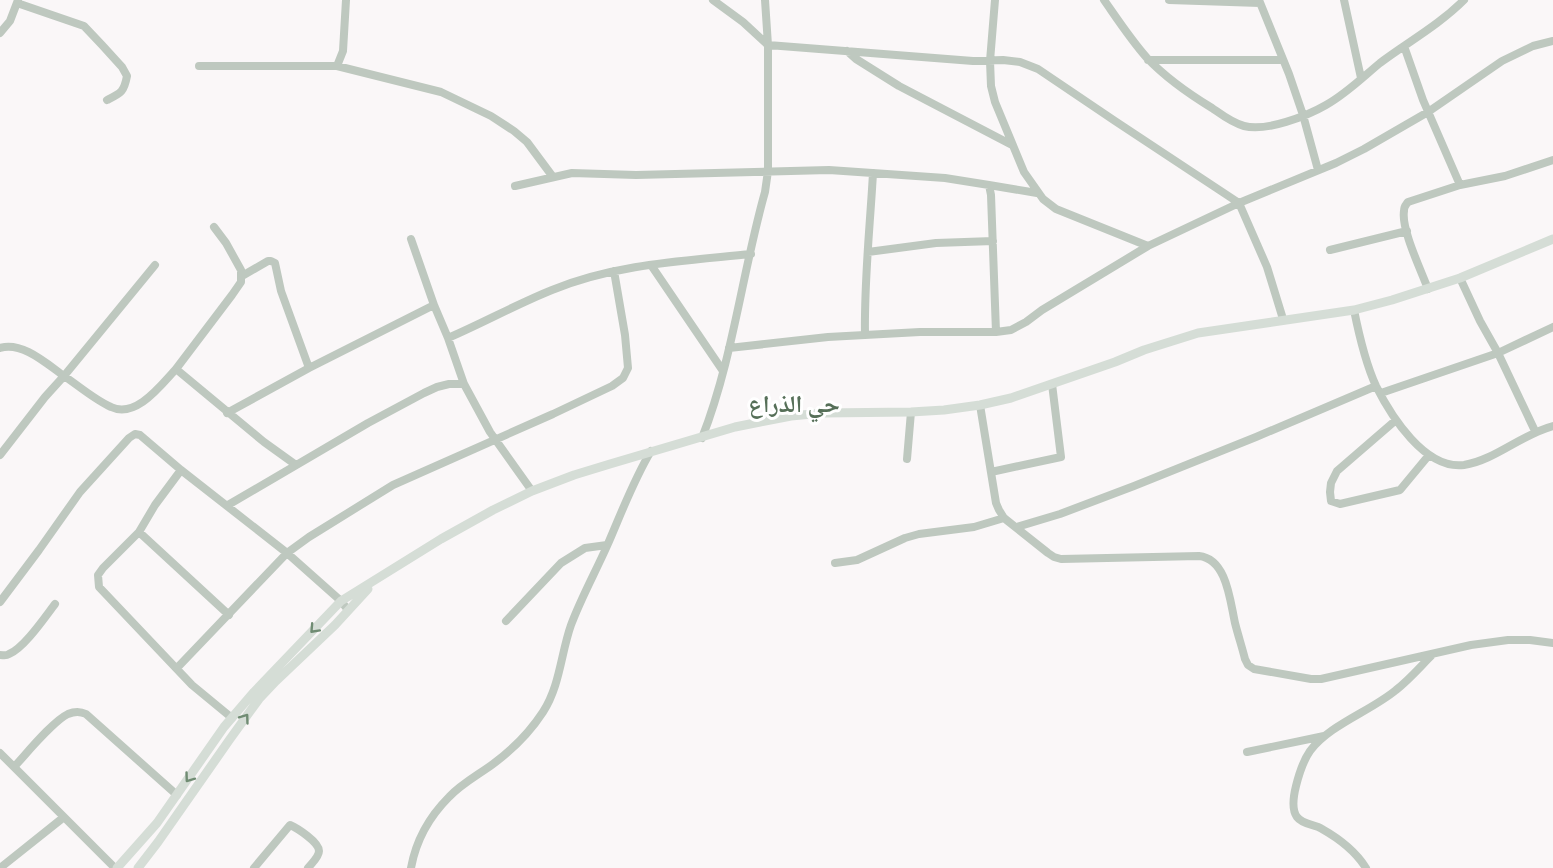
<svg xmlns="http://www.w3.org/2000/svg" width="1553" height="868" viewBox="0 0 1553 868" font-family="'Titillium Web','Noto Naskh Arabic',sans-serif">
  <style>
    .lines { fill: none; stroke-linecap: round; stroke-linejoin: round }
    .minor { stroke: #bec8bf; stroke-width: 8 }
    .major { stroke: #d5ddd6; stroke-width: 9 }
    .oneway { stroke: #708c73 }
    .labels { text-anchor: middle; stroke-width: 6; stroke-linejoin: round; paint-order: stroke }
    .neighbourhood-label { font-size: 24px; font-weight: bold; fill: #566f58; stroke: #fff }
  </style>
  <rect width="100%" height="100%" fill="#faf7f8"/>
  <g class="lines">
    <path class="minor" d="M713 0 743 22 768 45 973 61 1003 60 1020 62 1038 69 1115 121 1239 203 1267 267 1283 319
      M995 0 990 61 991 86 995 102 1024 172 1043 199 1056 209 1148 246
      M1104 0C1118 20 1131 40 1147 58 1166 78 1189 94 1212 108 1222 115 1232 123 1244 126 1266 132 1307 116 1326 105 1346 94 1363 77 1380 63 1408 42 1439 25 1464 0
      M1169 0 1260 3
      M1259 0 1289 74 1303 115 1318 170
      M1344 0 1361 78
      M17 3 84 26 102 45 122 67 127 76C124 92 121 93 107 100
      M0 33 10 21 18 0
      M1404 46 1423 100 1460 185
      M847 51 856 59 899 86 1012 145
      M1148 60H1282
      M199 66H337L441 92 491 116 514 131 527 142 553 177
      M337 66 343 51 346 0
      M989 185 1037 193
      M515 186 572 173 636 175 829 170 945 178 989 185 991 195 996 332
      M411 239 434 305 448 338 464 384 490 432 532 491
      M1330 250 1407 231
      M868 252 936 243 993 241
      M651 265 723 371
      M242 276 268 261H271L275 263 281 291 309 368
      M1460 278 1480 321 1498 353 1535 431
      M1428 289C1421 270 1401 229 1404 211 1404 206 1405 206 1408 202L1460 185 1505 176 1553 160
      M1354 310C1359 335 1365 362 1376 386 1391 416 1425 470 1464 465 1495 460 1522 434 1553 426
      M865 335C864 280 870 227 873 173
      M448 338C483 323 517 304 552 290 615 264 684 261 751 254
      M0 348C22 341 47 364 64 376L155 265
      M729 348 828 337 920 332H996L1011 330 1026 322 1042 310 1148 246 1239 203 1336 163 1364 149 1428 112 1502 61 1533 46 1553 41
      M176 369 232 295 241 282V270L226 243 214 227
      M1381 393 1498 353 1553 327
      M980 405 996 503 999 510 1004 518 1048 553 1054 557 1061 559 1199 556C1227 559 1230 601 1235 623 1238 635 1242 647 1245 659L1248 665 1254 669 1311 679H1321L1471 645 1508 640H1530L1553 643
      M227 413 309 368 434 305
      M1396 420 1337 471 1331 483 1330 492 1331 501 1340 504 1400 490 1429 455
      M702 438C733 359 742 273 765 192L768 171V45L765 0
      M0 455 45 397 64 376C79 386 95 400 111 407 136 419 161 385 176 369L264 442 296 465
      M907 459 911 412
      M181 470 155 505 139 532 103 568 98 575 99 587 192 685 232 718
      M991 472 1061 457 1052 384
      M228 505 368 423 424 393 437 387 449 384H464
      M1017 527 1060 514 1134 486 1256 437 1376 386
      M139 532 229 615
      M835 563 857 560 905 538 919 534 974 527 1004 518
      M0 602 39 550 80 492 129 438 135 434 140 435 181 470 287 553 341 601 348 610
      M506 621 561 563 585 548 607 545
      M0 655C4 655 6 656 9 654 24 648 45 617 55 604
      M177 668 287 553 309 537 393 485 553 414 612 386 623 378 628 368 625 335 614 271
      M1247 752 1324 736
      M0 753 115 868
      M14 767C27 753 53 721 68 714 75 711 80 711 86 714L177 795
      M0 868 64 817
      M254 868 290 825C297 828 319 842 319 851 319 857 312 863 308 868
      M411 868C416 840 429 817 449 797 461 784 478 775 493 764 512 750 530 732 543 712 560 686 561 653 571 625 581 598 595 573 607 546 621 514 633 481 651 451
      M1366 868C1356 852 1338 838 1322 829 1315 824 1303 825 1297 817 1291 809 1294 794 1296 786 1299 774 1303 761 1310 751 1329 725 1371 711 1396 690 1409 680 1420 667 1432 655"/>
    <path class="major" d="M117 868 157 823 224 727 254 692 341 601 441 539 493 510 532 491 574 475 610 464 735 427 760 422 791 416 823 413 911 412 944 410 980 405 1011 398 1115 362 1144 350 1198 333 1354 310 1392 300 1460 278 1553 239
      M138 868 158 842 230 739 259 699 276 681 335 625 368 589"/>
  </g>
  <defs><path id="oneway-chevron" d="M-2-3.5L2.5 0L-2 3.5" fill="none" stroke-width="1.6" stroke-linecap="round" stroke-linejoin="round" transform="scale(1.5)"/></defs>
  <g class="oneway">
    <use href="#oneway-chevron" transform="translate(314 629) rotate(133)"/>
    <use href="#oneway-chevron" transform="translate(245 718) rotate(-54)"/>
    <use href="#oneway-chevron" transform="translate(189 778) rotate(126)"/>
  </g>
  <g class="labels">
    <g class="neighbourhood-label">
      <text x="794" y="412">حي الذراع</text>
    </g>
  </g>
</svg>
